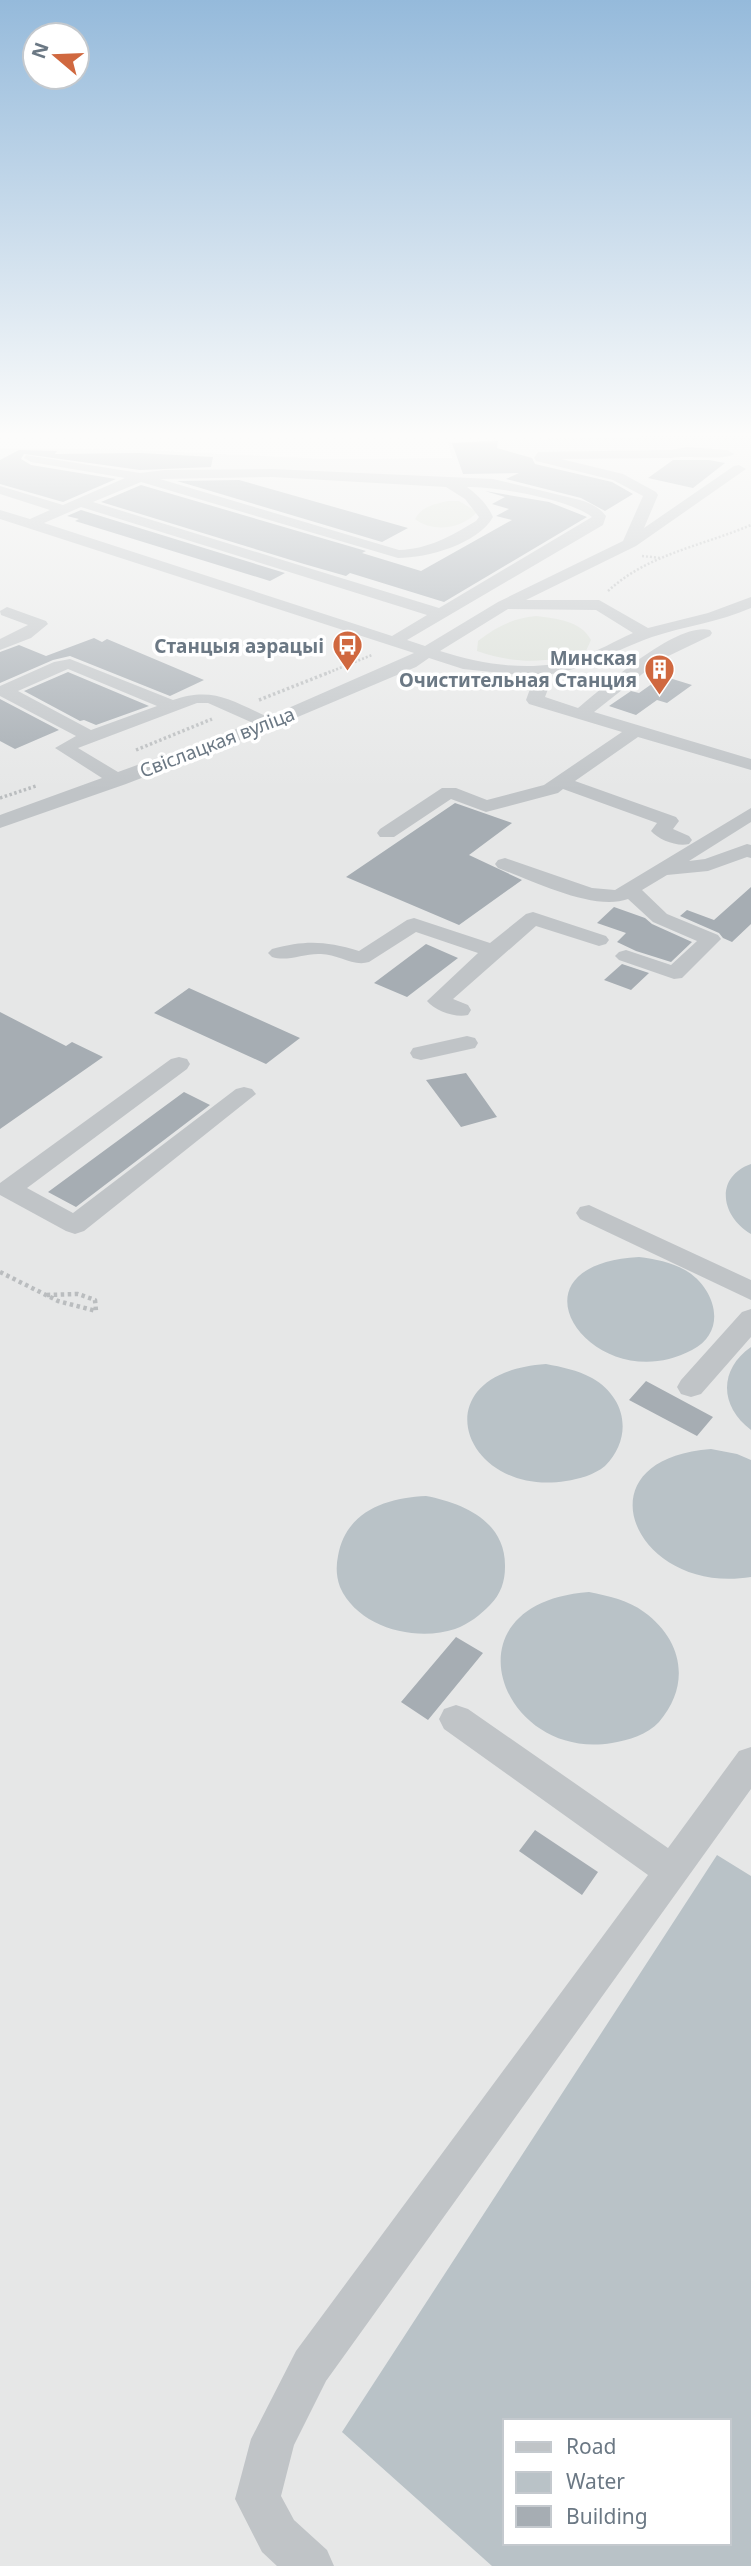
<svg xmlns="http://www.w3.org/2000/svg" width="751" height="2566" viewBox="0 0 751 2566" font-family="'Noto Sans',sans-serif">
  <style>
    .built { fill: #e6e7e7; fill-rule: evenodd }
    .green { fill: #d8ddd6 }
    .water { fill: #b9c2c7; fill-rule: evenodd }
    .building { fill: #a6adb3 }
    .lines { fill: none; stroke-linecap: round; stroke-linejoin: round }
    .path-far2 { stroke: #babdbf; stroke-width: 2.5; stroke-dasharray: 2 2; stroke-linecap: butt }
    .path-far1 { stroke: #babdbf; stroke-width: 3.5; stroke-dasharray: 2.5 2.5; stroke-linecap: butt }
    .path { stroke: #babdbf; stroke-width: 4.5; stroke-dasharray: 3.5 3.5; stroke-linecap: butt }
    .minor { fill: #c0c4c7; fill-rule: evenodd }
    .rail-casing { stroke: #a2a8ad; stroke-width: 4.5 }
    .rail { stroke: #fff; stroke-width: 2.5; stroke-dasharray: 9; stroke-linecap: butt }
    .labels { text-anchor: middle; stroke-width: 7; stroke-linejoin: round; paint-order: stroke }
    .far-poi-label { font-size: 19px; font-weight: bold; fill: #6b7884; stroke: #fff; text-anchor: end }
    .far-street-label { font-size: 19px; fill: #6b7884; stroke: #fff }
  </style>
  <rect width="100%" height="100%" fill="#f8f8f7"/>
  <path class="built" d="M751 433V2566H0V448L140 450 325 459 452 458 448 442ZM504 2421H728V2543H504Z"/>
  <path class="green" d="M448 501H459L477 512C462 529 433 533 415 519 422 506 435 504 448 501Z
    M536 616C557 619 580 620 591 640L585 653C548 663 513 664 477 651L478 641C496 627 513 618 536 616Z"/>
  <path class="water" d="M751 1164V1234C721 1217 714 1177 751 1164Z
    M639 1257C655 1259 671 1262 685 1270 715 1287 729 1331 692 1350 595 1402 496 1265 639 1257Z
    M751 1347V1430C719 1406 719 1369 751 1347Z
    M546 1364C562 1367 577 1370 592 1378 627 1398 633 1438 605 1466 594 1475 579 1479 566 1481 463 1498 417 1373 546 1364Z
    M711 1449 737 1454 751 1460V1577C634 1596 575 1459 711 1449Z
    M426 1496C463 1503 506 1521 505 1567 505 1581 501 1594 490 1605 480 1615 469 1624 455 1629 416 1642 358 1628 340 1587 336 1576 336 1566 338 1556 346 1511 386 1498 426 1496Z
    M589 1592C609 1596 628 1600 644 1612 683 1640 691 1685 659 1722 647 1735 629 1740 612 1743 500 1762 441 1603 589 1592Z
    M717 1855 751 1876V2566H492L342 2432ZM504 2421H728V2543H504Z"/>
  <path class="building" d="M498 441 497 448 532 458 535 464 612 482 633 494 605 511 581 498 506 479 519 473 463 474 452 443Z
    M19 450 57 451 55 454 140 453 213 457 211 467 140 470 24 454 21 459 31 465 116 479 63 502 0 484V460Z
    M673 460H709L725 463 693 488 648 478Z
    M239 480 408 528 382 542 177 481Z
    M141 485 366 551 362 553 421 571 512 520 496 516 509 509 492 504 505 497 485 491 549 502 587 517 444 602 350 573 346 576 304 564 101 502Z
    M81 510 285 573 270 581 75 521 79 519 67 516Z
    M94 638 102 642 107 639 204 680 170 696 70 656 53 660 0 683V652L19 645 46 656Z
    M68 672 149 706 96 725 84 720 80 721 24 691Z
    M663 676 692 685 667 703 657 700 636 715 609 706 631 691 639 693Z
    M0 699 59 730 15 749 0 741Z
    M455 803 512 823 469 855 522 880 459 925 346 877Z
    M751 887V924L732 942 723 938 719 933 680 916 687 910 714 920Z
    M614 907 645 918 652 924 692 942 671 962 636 951 617 942 626 933 597 923Z
    M426 944 458 958 407 997 374 983Z
    M622 964 649 973 631 990 604 980Z
    M189 988 300 1038 266 1064 154 1013Z
    M0 1012 66 1046 72 1042 103 1057 0 1129Z
    M466 1073 497 1117 461 1127 426 1080Z
    M184 1092 210 1105 76 1207 48 1192Z
    M646 1381 713 1417 697 1436 629 1400Z
    M456 1637 483 1653 428 1720 401 1702Z
    M535 1830 598 1872 582 1895 519 1851Z"/>
  <g class="lines">
    <path class="path-far2" d="M642 556 661 558
      M608 591C648 554 702 546 751 525
      M325 674 372 655"/>
    <path class="path-far1" d="M259 700 330 672
      M136 750 212 719
      M0 798 36 786"/>
    <path class="path" d="M0 1272 58 1301 96 1311 95 1300 78 1294 46 1295"/>
    <path class="minor" d="M687 447 727 450 734 454C725 461 686 455 671 458L561 459 623 474 656 492 658 495 644 528 734 466 739 465 746 469 636 546 526 600H599L648 628 708 613 751 597V608C719 622 685 626 652 637 615 650 584 671 544 675L548 689 545 697 578 708C604 687 677 621 710 630L712 633 710 636 660 660 594 712 751 759V770L638 737 575 781 676 817 679 821 673 829 689 836 692 840 689 844C677 847 659 840 651 831L657 823 563 789 558 793 486 812 451 799 394 837H380L377 833 380 829 442 788H456L487 800 544 785 622 732 529 704 526 700 530 689 528 676 463 669 429 658 416 667 274 727 126 784 0 828V815L102 778 55 748 76 736 0 696V686L54 662 70 659 173 700C213 686 232 701 268 717L414 653 0 519V510L30 519 50 510 0 494V486L63 505 125 478 31 462 24 458 26 455 140 473 165 470 272 469 493 479 580 500C590 503 599 507 606 516L603 525 407 640 425 646 498 602 623 541 643 496 613 480 536 461 534 458 538 452 671 450ZM272 477 446 487 465 499 479 517 476 521C451 536 429 549 399 550L160 479ZM141 482 398 558C427 558 478 544 493 517 487 504 478 495 467 487 498 487 566 498 592 517L439 608 93 502ZM81 507 427 615 392 636 44 523ZM508 609 596 610 633 633C615 641 598 651 579 658 535 673 484 665 440 651ZM68 669 157 706 91 730 18 691ZM197 703H208L253 723 118 772 78 748Z
      M7 607 46 621 48 624 31 638 0 650V639L28 625 1 615 0 611Z
      M751 808V822L689 861 705 859 747 844 751 845V858L747 857 708 871 667 875 642 890 667 914 718 935 721 939 682 978 674 979 619 960 615 956 619 952 626 950 671 965 697 941 653 922 628 899C594 912 531 880 498 868L495 864 498 860 505 858 592 888 615 890Z
      M533 912 606 936 609 940 606 944 599 946 536 926 453 999 468 1005 471 1010 468 1015C455 1018 435 1011 427 1001L478 953 416 932 369 962C353 967 338 954 321 954 304 953 288 962 272 957L268 953 272 949C306 940 325 941 359 951L407 920 414 918 490 943 526 914Z
      M467 1036 475 1038 478 1043 475 1048 421 1060 413 1058 410 1053 413 1048Z
      M179 1057 187 1059 190 1064 187 1069 27 1188 73 1213 236 1089 244 1087 252 1089 256 1094 84 1231 75 1234 66 1231 0 1195V1183L171 1059Z
      M589 1205 751 1280V1300L580 1219 576 1213 580 1207Z
      M751 1309V1337L701 1394 691 1397 681 1394 677 1387 681 1380 742 1312Z
      M456 1705 468 1709 668 1848 739 1751 751 1747V1789L326 2381 294 2445 281 2496 294 2520 327 2550 334 2566H277L262 2552 235 2499 251 2439 296 2351 648 1875 444 1729 439 1719 444 1709Z"/>
    <defs>
      <path id="rail" d="M387 431H495"/>
    </defs>
    <use href="#rail" class="rail-casing"/>
    <use href="#rail" class="rail"/>
  </g>
  <linearGradient id="sky" x2="0" y2="1"><stop stop-color="#95badb"/><stop offset="0.55" stop-color="#fcfcfb"/><stop offset="1" stop-color="#fcfcfb" stop-opacity="0"/></linearGradient>
  <rect width="751" height="790" fill="url(#sky)"/>
  <defs>
    <symbol id="bus-pin" viewBox="-11 -11 22 30"><path d="M0 17L-7.5 6A9.5 9.5 0 1 1 7.5 6Z" fill="#d0683f" stroke="#fff"/><path d="M-5-6H5V4H4V6H2V4H-2V6H-4V4H-5ZM-3.5-4V0h7V-4ZM-3.5 1.2v1.5H-2V1.2ZM2 1.2v1.5H3.5V1.2Z" fill="#fff"/></symbol>
    <symbol id="building-pin" viewBox="-11 -11 22 30"><path d="M0 17L-7.5 6A9.5 9.5 0 1 1 7.5 6Z" fill="#d0683f" stroke="#fff"/><path d="M-4-6H4V6H1V3H-1V6H-4ZM-2.5-4.3h1.7v1.8h-1.7ZM.8-4.3h1.7v1.8H.8ZM-2.5-1h1.7V.8h-1.7ZM.8-1h1.7V.8H.8Z" fill="#fff"/></symbol>
  </defs>
  <g fill-rule="evenodd">
    <use href="#bus-pin" x="330" y="628" width="35" height="47"/>
    <use href="#building-pin" x="642" y="652" width="35" height="47"/>
  </g>
  <g class="labels">
    <g class="far-poi-label">
      <text x="324" y="653">Станцыя аэрацыі</text>
      <text x="637" y="665">Минская<tspan x="637" dy="22">Очистительная Станция</tspan></text>
    </g>
    <g class="far-street-label">
      <text transform="translate(217 742) rotate(-21)" y="7">Свіслацкая вуліца</text>
    </g>
  </g>
  <rect x="503" y="2419" width="228" height="126" fill="#ffffff" stroke="#c4c9ce" stroke-width="2"/>
  <rect x="516" y="2442" width="35" height="10" fill="#c0c4c7" stroke="#c4c9ce" stroke-width="2"/>
  <text x="566" y="2454" font-size="21" fill="#6b7884">Road</text>
  <rect x="516" y="2472" width="35" height="21" fill="#b9c2c7" stroke="#c4c9ce" stroke-width="2"/>
  <text x="566" y="2489" font-size="21" fill="#6b7884">Water</text>
  <rect x="516" y="2506" width="35" height="21" fill="#a6adb3" stroke="#c4c9ce" stroke-width="2"/>
  <text x="566" y="2524" font-size="21" fill="#6b7884">Building</text>
  <g transform="translate(56 56) rotate(289)"><circle r="33" fill="#ffffff" stroke="#c4c9ce" stroke-width="2"/>
  <path d="M0-5L12 26L0 18L-12 26Z" fill="#d0683f"/>
  <text y="-10" font-size="19" font-weight="bold" text-anchor="middle" fill="#6b7884">N</text>
  </g>
</svg>
